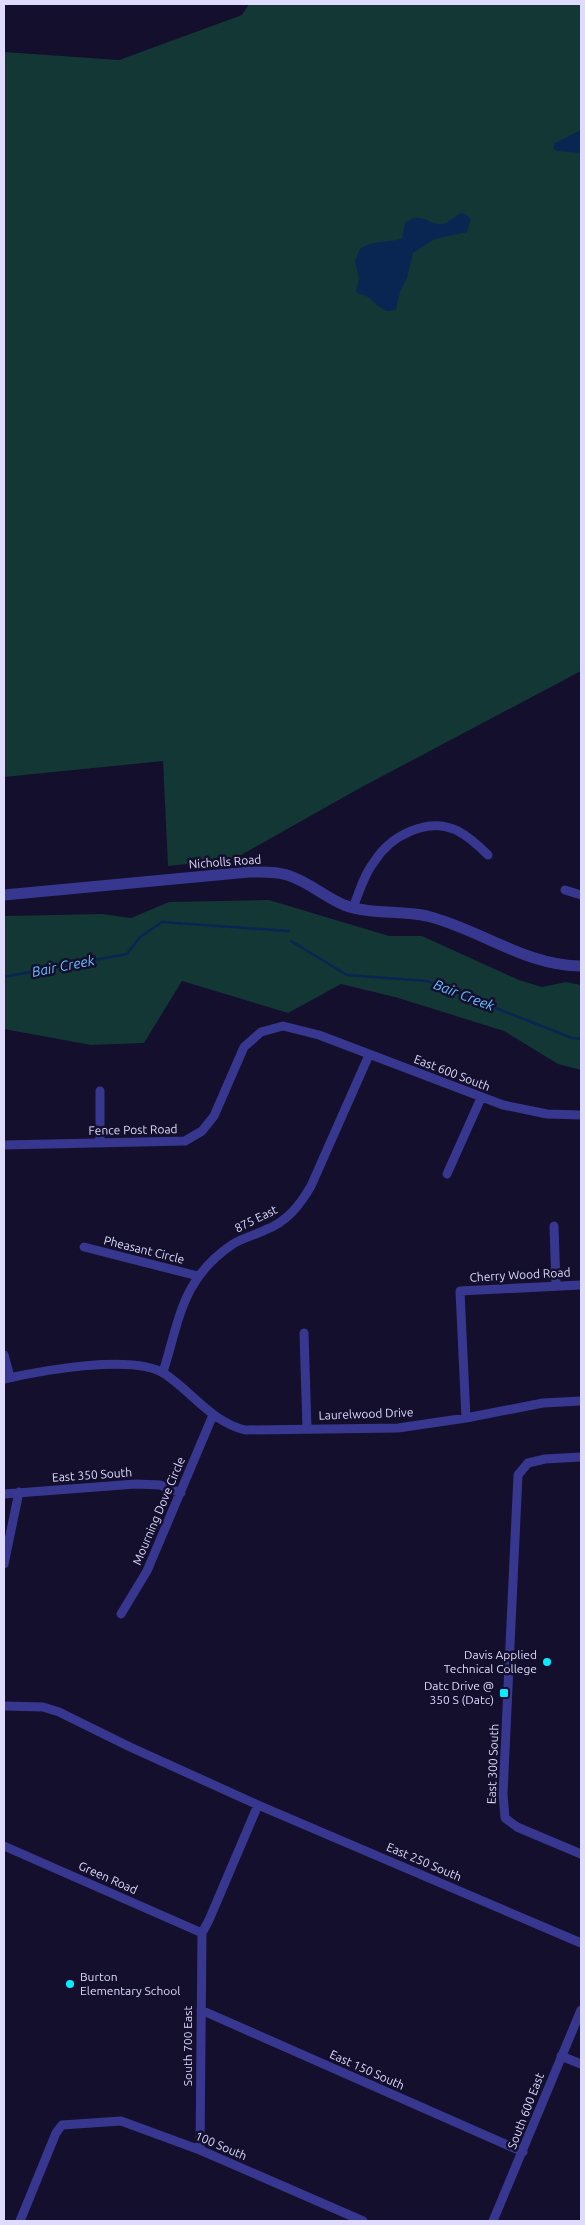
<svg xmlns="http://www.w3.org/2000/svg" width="585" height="2225" viewBox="0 0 585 2225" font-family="Ubuntu,sans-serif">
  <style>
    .green { fill: #123735 }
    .water { fill: #092652 }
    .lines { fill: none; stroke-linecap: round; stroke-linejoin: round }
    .stream { stroke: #092652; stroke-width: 2.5 }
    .minor { stroke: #38378f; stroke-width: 9 }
    .tertiary { stroke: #38378f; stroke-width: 11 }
    .poi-dot { fill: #07edff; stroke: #130f2d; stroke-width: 2 }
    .labels { text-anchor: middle; stroke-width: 5; stroke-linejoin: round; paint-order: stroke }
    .street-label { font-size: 12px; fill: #dedbff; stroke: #130f2d }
    .poi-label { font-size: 12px; fill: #dedbff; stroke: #130f2d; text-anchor: end }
    .water-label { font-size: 14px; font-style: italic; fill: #69beff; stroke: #130f2d }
  </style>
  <rect width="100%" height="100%" fill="#130f2d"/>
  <path class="green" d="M249 4H581V671L360 788 234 859 168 866 163 761 4 777V52L119 60 242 15Z
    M269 900 389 936H422L519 980 542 987 566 982 581 985V1070L558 1064 504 1031 395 997 341 984 288 1013 182 981 144 1043 91 1045 4 1029V916L102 914 131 918 169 902Z"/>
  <path class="water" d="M581 127V153L557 151 553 149 555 143 579 131Z
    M461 213 467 215 471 219 467 232 435 239 413 253 407 278 400 292 396 309C382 316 377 302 368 297 364 294 360 295 356 292L359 278 355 261 360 249C374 239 388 244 402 238L405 223C422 210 429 226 443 224 449 223 455 216 461 213Z"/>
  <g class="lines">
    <path class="stream" d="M291 941 347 975 427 981 572 1038 581 1039
      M4 977 127 954 140 937 162 922 289 931"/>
    <path class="minor" d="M565 890 581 895
      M353 908C359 892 364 875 374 862 390 836 428 816 458 831 469 837 479 846 488 855
      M100 1091V1143
      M4 1145 185 1141 202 1131 214 1116 244 1047 261 1032 283 1026 319 1035 503 1105 547 1114 581 1115
      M447 1174 481 1098
      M554 1226 556 1286
      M84 1247 198 1276
      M304 1333 307 1429
      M4 1355 10 1377
      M163 1372C180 1318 182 1278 233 1244 243 1238 255 1235 265 1230 287 1222 300 1205 311 1186L369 1055
      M4 1379C40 1371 134 1353 165 1374 193 1393 212 1422 245 1430L398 1428 466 1418 543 1403 581 1401
      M466 1418 460 1291 581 1285
      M581 1457 545 1459 528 1463 518 1475 503 1794 505 1818 517 1827 581 1854
      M4 1494 136 1484 160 1485 181 1493
      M4 1564 19 1492
      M121 1614 147 1571 213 1415
      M4 1706 43 1707 59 1712 130 1747 258 1805 581 1943
      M4 1846 202 1933
      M201 2010 523 2152
      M561 2056 581 2064
      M200 2150 202 1933 209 1920 258 1805
      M20 2221 56 2133 62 2125 121 2121 200 2150 363 2221
      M493 2221 581 2010"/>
    <path class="tertiary" d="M4 895 249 872C262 872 275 871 287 875 308 881 324 897 344 905 371 915 399 910 427 916 480 929 525 966 581 966"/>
  </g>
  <g class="poi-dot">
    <circle cx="547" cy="1662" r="5"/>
    <rect x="499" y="1688" width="10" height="10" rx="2.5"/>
    <circle cx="70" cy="1984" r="5"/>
  </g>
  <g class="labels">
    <g class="street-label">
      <text transform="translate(225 862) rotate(-4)" y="4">Nicholls Road</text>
      <text transform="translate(452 1073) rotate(21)" y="4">East 600 South</text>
      <text transform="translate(133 1130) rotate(-1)" y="4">Fence Post Road</text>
      <text transform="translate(256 1219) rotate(-26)" y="4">875 East</text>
      <text transform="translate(144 1250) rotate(14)" y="4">Pheasant Circle</text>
      <text transform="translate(520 1275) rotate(-3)" y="4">Cherry Wood Road</text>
      <text transform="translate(366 1414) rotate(-2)" y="4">Laurelwood Drive</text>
      <text transform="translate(92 1475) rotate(-4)" y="4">East 350 South</text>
      <text transform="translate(159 1511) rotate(-67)" y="4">Mourning Dove Circle</text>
      <text transform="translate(493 1764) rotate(-88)" y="4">East 300 South</text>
      <text transform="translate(424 1862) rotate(23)" y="4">East 250 South</text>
      <text transform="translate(108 1878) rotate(24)" y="4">Green Road</text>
      <text transform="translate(188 2046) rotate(-90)" y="4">South 700 East</text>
      <text transform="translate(367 2070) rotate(24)" y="4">East 150 South</text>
      <text transform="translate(526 2111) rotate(-69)" y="4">South 600 East</text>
      <text transform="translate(221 2146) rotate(23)" y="4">100 South</text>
    </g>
    <g class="poi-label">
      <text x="537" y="1659">Davis Applied<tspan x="537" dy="14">Technical College</tspan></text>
      <text x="494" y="1690">Datc Drive @<tspan x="494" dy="14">350 S (Datc)</tspan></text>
      <text x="80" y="1981" text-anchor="start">Burton<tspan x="80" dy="14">Elementary School</tspan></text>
    </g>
    <g class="water-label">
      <text transform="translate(63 966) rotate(-11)" y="5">Bair Creek</text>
      <text transform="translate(464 995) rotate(21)" y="5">Bair Creek</text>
    </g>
  </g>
  <rect width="585" height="2225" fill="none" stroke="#dedbff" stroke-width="10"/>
</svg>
